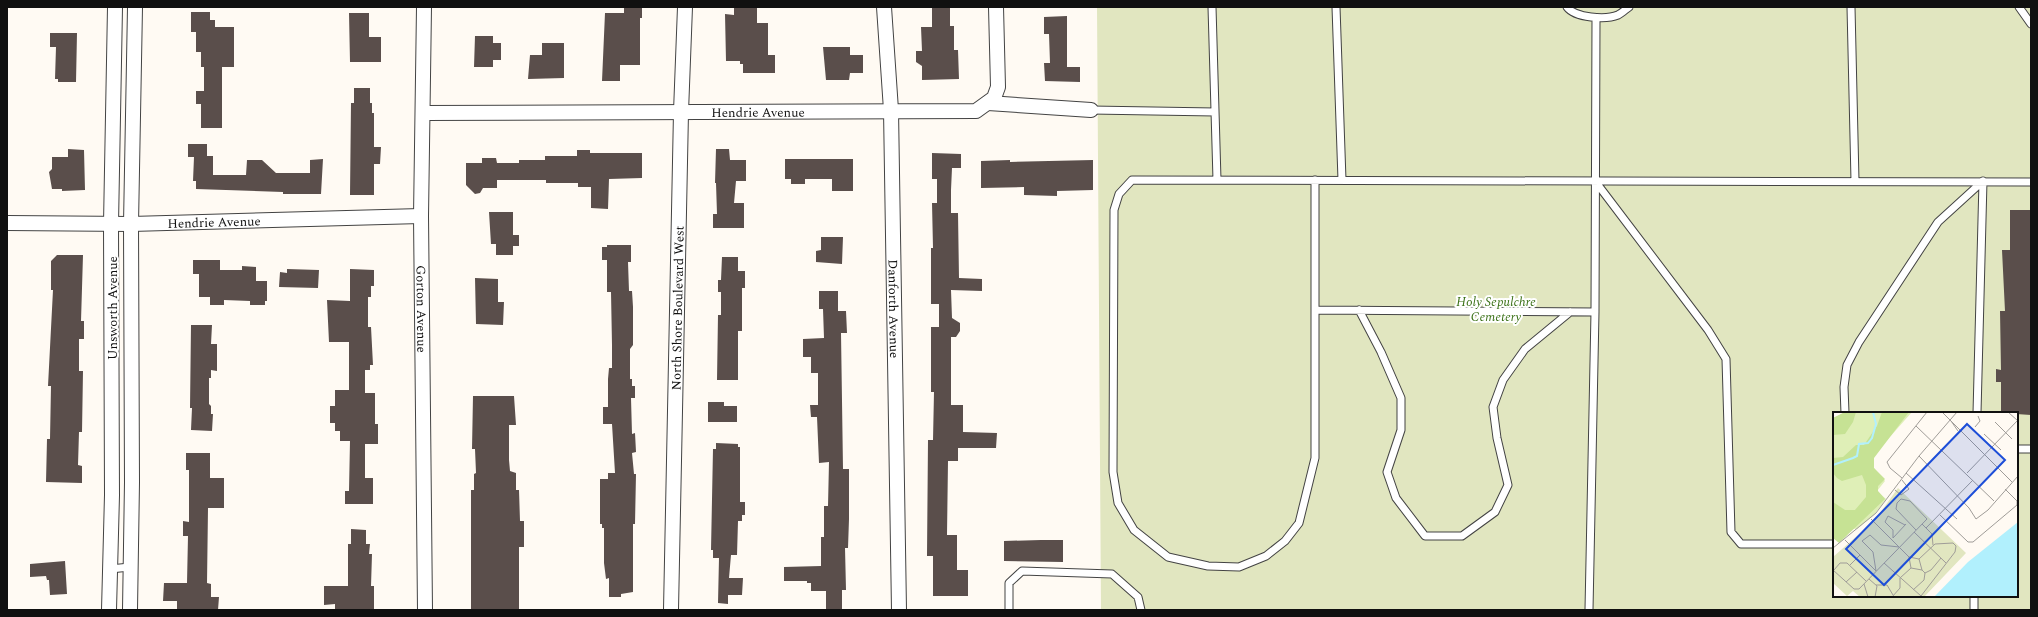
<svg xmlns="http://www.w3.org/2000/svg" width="2038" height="617" viewBox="0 0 2038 617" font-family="Spectral,serif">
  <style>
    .cemetery { fill: #e1e6c0; fill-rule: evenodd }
    .building { fill: #5a4e4b }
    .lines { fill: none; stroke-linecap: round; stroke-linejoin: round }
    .lane-casing { stroke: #434343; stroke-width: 9 }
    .street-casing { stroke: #434343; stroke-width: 16 }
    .lane { stroke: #fff; stroke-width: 7 }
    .street { stroke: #fff; stroke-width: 14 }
    .labels { text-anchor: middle; stroke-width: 4; stroke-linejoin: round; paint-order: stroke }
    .street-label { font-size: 13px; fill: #101010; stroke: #fff }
    .park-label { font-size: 13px; font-style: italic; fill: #3b7117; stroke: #fff }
    .inset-river { fill: none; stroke: #b1f0fd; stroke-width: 2 }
    .inset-road { fill: none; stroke: #9f9c98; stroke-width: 1 }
    .view { fill: #1d4ed8; fill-opacity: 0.15; stroke: #1d4ed8; stroke-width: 2 }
    .inset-edge { fill: none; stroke: #101010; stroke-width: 2 }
  </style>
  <rect width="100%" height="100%" fill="#fffaf3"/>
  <path class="cemetery" d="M1097 7H2031V610H1101ZM1834 413H2017V596H1834Z"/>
  <path class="building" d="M624 7H642V18H640V65H620V81H602L605 13H624Z
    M734 7H757V23H768V55H775V73H743V64H740V61H726L725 14 734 15Z
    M932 7H950V26H954V50H958L959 79 922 80V66L916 62V51H922L921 27H932Z
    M191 12H210V20H215V27H234V67H222V128H201V104H196V91H204V67H201V52H196V32H191Z
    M349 13H369V37H381V62H350Z
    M1067 16V67H1080V82L1045 81 1044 63H1050L1049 34H1044V17Z
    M50 33H77L76 82H58V79H55L56 47H50Z
    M475 36H493V43H501V60H493V67H474Z
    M542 43H564V78L528 79 530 55H542Z
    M823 47H850V55H863V73H850L849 80H826Z
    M354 88H370V103H372V113H374V147H381L380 164H374V195H350L351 103H354Z
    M188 144H207V156H213V175H246L247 160H262L276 173H310V160L323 159 321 194H283V192L196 189V181H193L194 157H188Z
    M68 149 84 150 85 190 62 191V189H52L49 172 52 169V157H68Z
    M716 149H729L730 160H746V181H736L734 203H744V228H713V214H717L716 183H715Z
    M577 150H590V153H642V178L609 179 608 209 591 208V187H578V183H546V180H497V188H483L480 193 475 194 466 185V163H482V158H496L497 163H519V160H545V156H577Z
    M932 153 961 154V168H952L951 190V213H958L959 278 982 279V291L951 290 952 318 960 323V331L956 337H951V405H963V432L997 433 996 448H958V461H948L947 535H957V570H968V596H933V556H927L928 440H933L934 392H931V327H939V304H931V248H933L932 203H937V179H932Z
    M785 159H853V191H832V179H805V184H791V179H785Z
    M1010 160V162L1093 160V190L1057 191V196L1024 195V187L981 188V161Z
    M2010 210H2031V415L2001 413V382H1996V369L2001 370 2000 311H2005L2002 250H2010Z
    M489 212H513V235H519V246H513V255H496V244H491Z
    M821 237H843L842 264 816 262V251L821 250Z
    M607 245H631V262H628L629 291H632L633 307V345L630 349V379H632V386H635V398H631L632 434 635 433 636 452 632 453 634 474H636L635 524H633V592L621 594V597H609V578L606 579 604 563V528H602V524H600V479H608V473H615L612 424H603V407H608V379L609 368H612V345L611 292H607V260H602V247H607Z
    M57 255H83L81 321H84V339H79V371H83L82 432H79L78 465 82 466V483L46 482 47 439H50L51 386H48L53 290H51V261Z
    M722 257H738V271H745V288H742V331H738V380H717L718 315H721V292H718V280H721Z
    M193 260H220V270H242V266L256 267V281H267V301H265V305H250V301L224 300V305H210V297H199V274H193Z
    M287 269 319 270 318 288 279 287 280 272 287 273Z
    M350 269 374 270V286H371V297H368V327H371L373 365H370V370H365V393H375V424H378V444H365V478H373V504H345V491H349L350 441H340V431H335V423H330V406H335V390H349V342H329L327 300 350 301Z
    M475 278 498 279V302H504L503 325 476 324Z
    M819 291H838V311H846L847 333H841L843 469H849V519L848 548H845L846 590H842V610H826V591H811V583H807V581H784V567L821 566V537H824V506H828L829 462 819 463 817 417H811L810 405H818V373H811V357H803V339L824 338 823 309H819Z
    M191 325H212L211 344H217V371L211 370V378H209V404L211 406V414H213L212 431 191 430 192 408H190Z
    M473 396H514L516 425H509V460L510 471 516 473V490H519L520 521H524V547H519V609L471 610V490H474V474L476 473 475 449H472Z
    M708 402H724V406H737V422H708Z
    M716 443 738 444V447H740V502H745V515H742V521H738L737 555H731L729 578H743L742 595H728V604L718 603 719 558H713V550H711L713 449H716Z
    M186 453H210V478H224V508H208L207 583 211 584V597H219L218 610H177V601H163L164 583H187L188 536H183V521L189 522V470H186Z
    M351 529 366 530V544H370L369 554H372L371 586H374V609L335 610V604L324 605V586H348V544H351Z
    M1041 540H1063V562L1004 561V541Z
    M65 561 67 594 50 595 49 580H47L46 576 30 577V564Z"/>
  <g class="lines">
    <defs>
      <path id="lane" d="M1212 7 1217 180
        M1336 7 1342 180
        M1567 7C1575 18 1606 20 1618 15 1622 13 1626 9 1629 7
        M1851 7 1855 181
        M2019 7 2031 24
        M1091 110 1215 112
        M1315 180V458L1299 523 1285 541 1266 556 1239 567 1208 566 1168 557 1134 530 1118 503 1113 472 1114 210 1119 194 1132 180 2031 182
        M1595 181 1708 330 1726 359 1731 532 1741 544H1834
        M1315 310 1595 312
        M1359 310 1381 352 1401 398V430L1387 472 1396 498 1425 536H1462L1495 512 1508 485 1497 438 1493 407 1503 380 1525 349 1570 312
        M1845 413 1844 387 1847 365 1859 342 1938 222 1983 181
        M1977 413 1983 181
        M2017 449H2031
        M110 569 130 567
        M1009 610V583L1022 571 1112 574 1138 597 1141 610
        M1589 610 1595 312 1596 19
        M1974 610V596"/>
      <g id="street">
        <path id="s1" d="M424 7 421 216 425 610"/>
        <path id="s2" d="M884 7 891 110 899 610"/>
        <path d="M988 103 1091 110"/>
        <path id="s3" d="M423 113 976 111 994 98 998 87 996 7"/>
        <path id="s4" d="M7 223 131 224 421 216"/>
        <path d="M109 610 112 495 111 224 115 7"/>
        <path d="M130 610 132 482 131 224 135 7"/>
        <path id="s5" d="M671 610 681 112 685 7"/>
      </g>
    </defs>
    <use href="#lane" class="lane-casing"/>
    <use href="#street" class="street-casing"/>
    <use href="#lane" class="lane"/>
    <use href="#street" class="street"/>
  </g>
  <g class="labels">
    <g class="street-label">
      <text dy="5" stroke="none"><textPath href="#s3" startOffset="335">Hendrie Avenue</textPath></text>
      <text dy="5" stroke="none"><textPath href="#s4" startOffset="207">Hendrie Avenue</textPath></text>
      <text transform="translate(112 308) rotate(-90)" y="5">Unsworth Avenue</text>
      <text dy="5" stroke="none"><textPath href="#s1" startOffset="302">Gorton Avenue</textPath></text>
      <text dy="5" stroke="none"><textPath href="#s5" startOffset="302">North Shore Boulevard West</textPath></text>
      <text dy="5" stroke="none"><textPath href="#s2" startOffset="302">Danforth Avenue</textPath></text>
    </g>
    <g class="park-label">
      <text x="1496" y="306">Holy Sepulchre<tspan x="1496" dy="15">Cemetery</tspan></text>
    </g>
  </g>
  <g transform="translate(1833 412)">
    <rect width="185" height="185" fill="#fffaf3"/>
    <path d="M12 0H79L40 44 41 56 52 69 44 79 53 87 41 103 24 117 0 115V6Z" fill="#dfefb7"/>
    <path d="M12 0H23L20 10 12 22 0 23V6ZM49 0H76L41 46V56L52 67 45 74V79L52 87 6 131 0 126V90L12 98H22L33 85V73L29 63 9 69 4 66 0 61V46L10 45 23 33H31L44 14Z" fill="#c6e294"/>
    <path d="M65 76 133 141 91 185H27L20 179 14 184 0 171V145L42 108Z" fill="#e1e6c0"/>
    <path d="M185 110V185H101L135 150Z" fill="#b1f0fd"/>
    <path class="inset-river" d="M0 53 20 46 24 44 26 32 35 31 39 26 43 12 40 0"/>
    <path class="inset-road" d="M109 0 179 70M175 0 185 9M118 9 125 19M162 10 179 27M83 14 161 89M142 15 147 9 145 4M151 22 168 38M86 44 136 96 143 107 155 98 185 64M73 61 124 107M134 61 185 8M69 66 57 56 54 50 94 0M62 78 68 83 76 77 69 68M107 103 135 130H140L184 93V89L172 77M38 107 76 145 86 147 89 158 78 156 76 145M89 112 99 122 100 133M93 116 140 68M81 120 113 151M60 126V118L52 110 55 104 72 113M60 126 73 112M12 128 43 159M0 136 43 101 86 44 124 0M51 151 88 184 122 140 123 134 120 131 102 132 86 147M17 153 27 143M0 158 21 177H26L94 107 77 89 68 87 64 91 63 97 83 118M1 158 7 151H14L33 169M43 159 40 140 29 129 37 123 48 133 66 135M92 161 98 158 108 146M36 167 44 174 42 185M13 170 24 160M31 172 35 185M43 173H54L60 183M80 178 91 168 92 161 89 158M59 185 67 176V166L78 156"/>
    <path class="view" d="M134 12 172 48 51 173 13 137Z"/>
    <rect width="185" height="185" class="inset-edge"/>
  </g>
  <rect width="2038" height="617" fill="none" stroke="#101010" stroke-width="16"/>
</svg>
